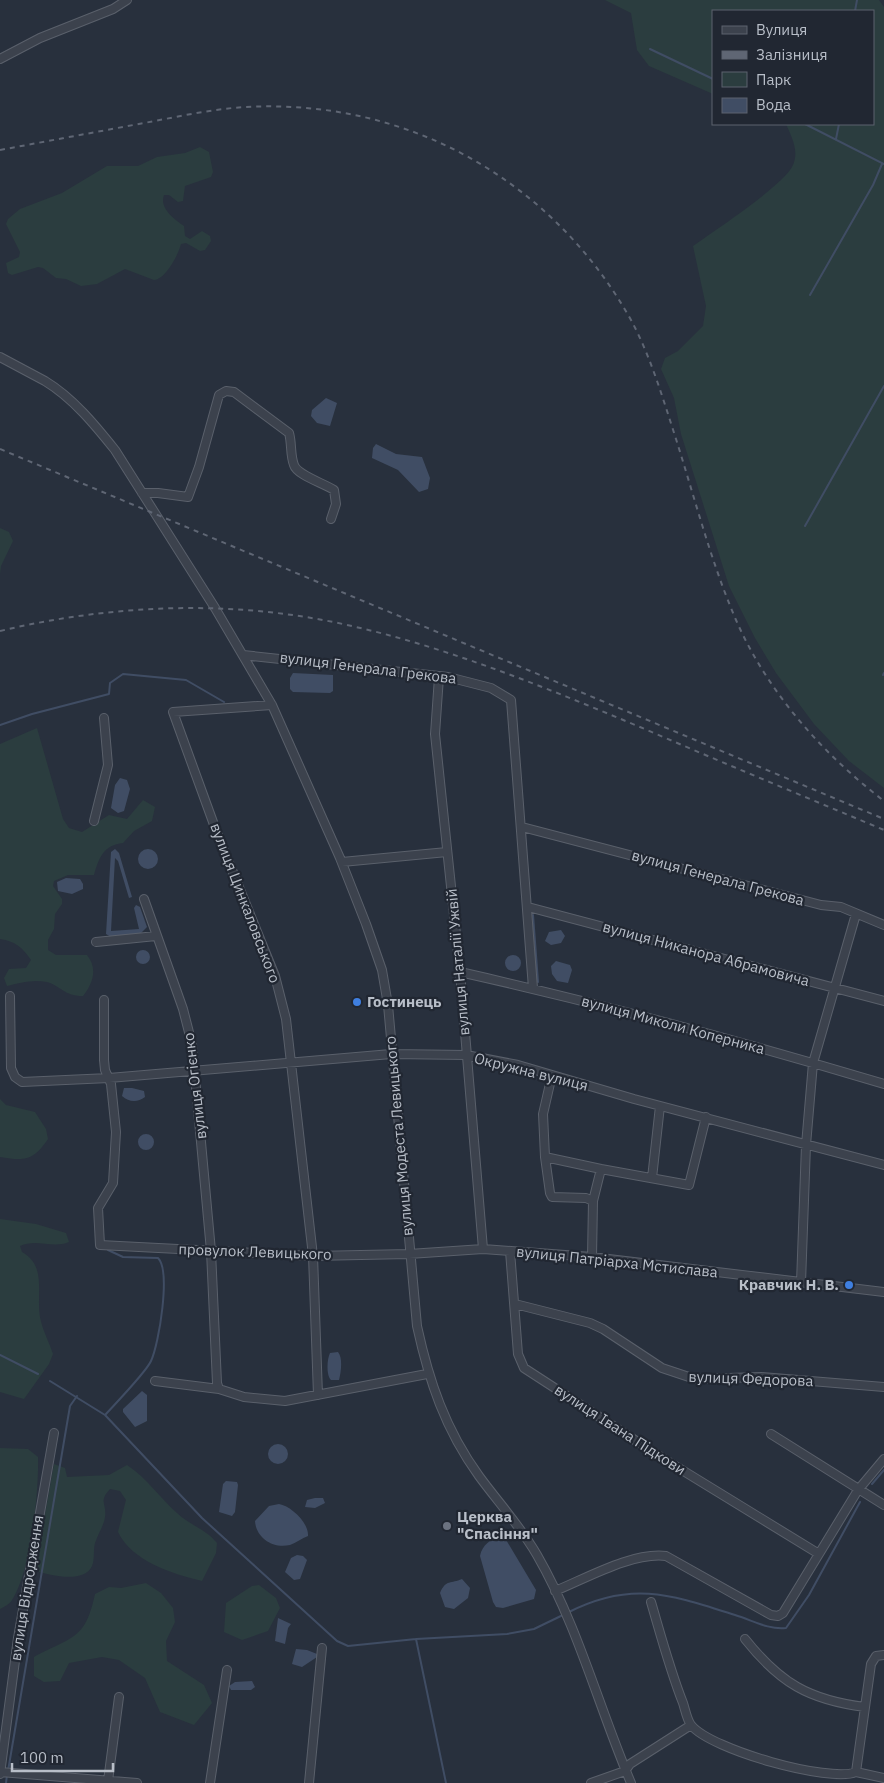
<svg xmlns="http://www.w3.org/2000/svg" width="884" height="1783" viewBox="0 0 884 1783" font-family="'IBM Plex Sans',sans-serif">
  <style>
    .green { fill: #2b3d3f }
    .water { fill: #404d64 }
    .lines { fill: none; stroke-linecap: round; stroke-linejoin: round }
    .stream { stroke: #404d64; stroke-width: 2 }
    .street-casing { stroke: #5a606b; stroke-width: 10 }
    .street { stroke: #3c424d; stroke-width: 8 }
    .rail { stroke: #5f6674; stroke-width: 2; stroke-dasharray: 5 5; stroke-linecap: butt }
    .shop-dot { fill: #3f7fe0; stroke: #212732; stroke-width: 2 }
    .worship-dot { fill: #6b7280; stroke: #212732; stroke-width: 2 }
    .labels { text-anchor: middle; stroke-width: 4.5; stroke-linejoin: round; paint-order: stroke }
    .street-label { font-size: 15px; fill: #b8bec8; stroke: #212732 }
    .poi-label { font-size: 15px; font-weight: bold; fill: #b8bec8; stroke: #212732; text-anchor: start }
  </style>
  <rect width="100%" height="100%" fill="#28303d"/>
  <path class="green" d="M605 0H879L884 7V788L849 761 814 724 776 673 755 638 729 586 681 434 674 398 661 369 665 358 678 351 703 326 706 306 693 246C714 231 782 186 792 167 800 152 792 138 786 124H873V11H713V94L649 66 637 50 631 13Z
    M200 147 209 152 213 172 211 177 185 186 183 201 178 202 169 195H164C159 208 174 219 184 226L185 236 190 239 202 231 210 236 211 241 205 250 200 251 186 243 181 244C178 255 166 279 154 280L125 269 97 284 81 286 66 279 56 278 43 268 38 267 12 275 8 273 6 263 19 257 20 252 6 224 8 219 20 209 62 193 107 166H138L157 157 185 153Z
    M0 528 9 532 13 541 1 566 0 574Z
    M37 728 63 819 69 828 82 832 109 815 127 819 143 800 155 807 152 821 134 831 123 843C104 845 99 857 94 875H68L54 881 53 886 62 899V904L55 914 54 929 48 940V950L56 955H87C98 969 93 983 83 996 64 996 61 986 47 982 33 979 19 983 7 986L4 978 9 969 26 968 31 960C23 948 15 941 0 939V744Z
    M0 1099 6 1105 35 1112 46 1129 48 1139C33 1161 25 1161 0 1157Z
    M0 1219 36 1224 66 1233 69 1242C52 1249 37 1238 20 1246L22 1252C47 1266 36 1293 40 1317 42 1329 49 1342 53 1354L49 1364 24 1399 0 1392Z
    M0 1448 28 1449 38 1457C39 1492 31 1571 12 1600 10 1604 4 1607 0 1609Z
    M54 1464 65 1468 67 1477 109 1475 127 1465C147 1478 159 1497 177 1513 189 1525 206 1529 217 1543L216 1553 202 1581C172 1574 132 1561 118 1532L126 1500 120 1491 110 1489C98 1502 107 1503 105 1517 104 1525 98 1534 95 1543 93 1550 95 1559 92 1566 84 1584 50 1575 35 1571Z
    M146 1583 161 1593 173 1608 175 1622 166 1641 167 1661 204 1685 212 1703 194 1725 160 1712 145 1678 119 1660 102 1657 69 1663 60 1681 44 1682 34 1676V1657C72 1636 85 1641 95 1594L109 1587 121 1588Z
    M259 1585 276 1598 280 1608 268 1631 242 1640 224 1632 226 1603 252 1586Z"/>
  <path class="water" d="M326 398 337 403 330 426 317 423 311 416 312 410Z
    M376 444 396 454 422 457 430 478 428 489 419 492 398 470 372 458 373 448Z
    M293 673 333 675V691L330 693 293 692 290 689V678Z
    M120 778 127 780 130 789 124 811 118 813 111 808 115 785Z
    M138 859a10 10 0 1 1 20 0a10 10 0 1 1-20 0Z
    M115 849 119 853 132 897 129 898 118 861 115 858 111 931 139 929 134 908 136 905 140 907 147 927 141 933 111 937 106 934 111 852Z
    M66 878 80 879 83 884V889L72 894 58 891 57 882Z
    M561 930 565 936 561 943 551 945 545 941 549 932Z
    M136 957a7 7 0 1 1 14 0a7 7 0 1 1-14 0Z
    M505 963a8 8 0 1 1 16 0a8 8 0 1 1-16 0Z
    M556 961 570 965 572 970 568 983 557 981 552 974 551 966Z
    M124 1088H132L144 1091 145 1097C137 1103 129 1102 122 1096Z
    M138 1142a8 8 0 1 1 16 0a8 8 0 1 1-16 0Z
    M338 1352C343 1358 341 1372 339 1380H331C326 1375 327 1359 330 1353Z
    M142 1391 147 1395V1421L135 1427 123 1412V1409Z
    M268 1454a10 10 0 1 1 20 0a10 10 0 1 1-20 0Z
    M226 1481 237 1482 238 1485 235 1512 232 1516 219 1512 223 1484Z
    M315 1498H323L325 1503 315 1508 305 1507 307 1500Z
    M279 1504C291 1506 309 1523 308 1536 302 1538 296 1543 290 1545 273 1549 256 1538 255 1521L269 1506Z
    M501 1535 505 1538 536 1590 534 1599 503 1608 496 1607 493 1602 480 1556C482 1545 491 1539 501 1535Z
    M297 1555 303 1556 307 1560 300 1579 294 1580 285 1572 291 1558Z
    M462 1579 470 1588 468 1598 454 1609 445 1607 440 1593C446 1579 451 1584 462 1579Z
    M278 1618 291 1624 288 1628 285 1644 275 1641Z
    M296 1649 307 1650 317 1654V1657L302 1667 292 1664Z
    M252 1681 255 1687 251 1690H231L229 1686 235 1682Z"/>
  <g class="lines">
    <path class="stream" d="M855 11 857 0
      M650 49 713 79
      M805 124 884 164
      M836 139 839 124
      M810 295 873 185 882 164
      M805 526 884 386
      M883 675 884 673
      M0 725 32 714 109 694 110 683 123 674 186 680 224 702
      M533 915 538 982
      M0 1355 38 1374
      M50 1381 105 1415 202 1518 337 1641 348 1646 416 1639
      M106 1414C116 1403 146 1372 151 1361 159 1344 171 1271 158 1258L123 1257 108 1250
      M872 1484 884 1470
      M569 1612C632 1580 672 1595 735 1615 752 1620 768 1630 786 1628L809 1595 860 1502
      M8 1771 70 1406 77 1396
      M6 1783 7 1775
      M446 1783 416 1639 507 1634 534 1629 565 1614"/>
    <defs>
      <path id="street" d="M0 59 40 38 113 9 127 0
        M0 357C15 365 30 373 45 381 73 398 95 425 115 450L215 608 272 705 340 858 366 924 382 970 388 1005 417 1326C429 1381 445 1429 479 1476 498 1502 521 1527 537 1555 578 1626 599 1708 631 1783
        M142 493H158L188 497 199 467 219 395 226 391 234 392 289 433C292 443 290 455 294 465 297 475 323 483 334 490L336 504 331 519
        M243 655 448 677 491 688 511 700 533 988
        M439 677 435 734 460 972 483 1249
        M272 705 173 712 217 833 275 976 286 1019 313 1256 318 1395
        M94 821 108 765 104 718
        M522 827 821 905 841 907 884 925
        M342 862 447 852
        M144 899 183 1009 192 1044 211 1251 217 1383 219 1389 244 1397 285 1401 427 1374
        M528 907 884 1001
        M96 942 156 936
        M460 972C602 1004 744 1042 884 1084
        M10 996 11 1068 15 1077 22 1082 109 1078 391 1054 466 1055 518 1065 634 1099 884 1165
        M104 1000V1060L105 1070 111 1084 116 1132 113 1183 98 1208 100 1245 313 1256 409 1254 483 1249 592 1257 884 1292
        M552 1075 543 1114 545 1157 601 1169 593 1201 592 1257
        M545 1157 550 1193 552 1197 586 1198 593 1201
        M601 1169 689 1185 706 1117
        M652 1178 660 1106
        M510 1251 518 1354 524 1368 664 1459 819 1554
        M801 1283 806 1145 813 1063 856 914
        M515 1304 590 1323 603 1329 662 1368 695 1379 761 1377 884 1387
        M155 1381 219 1389
        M771 1434 884 1505
        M555 1591C587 1578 632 1552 666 1556L771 1615 778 1616 783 1613 858 1490 884 1459
        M651 1602C661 1636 670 1670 683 1703 685 1709 687 1720 691 1725 711 1750 830 1783 856 1772
        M745 1639C780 1683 809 1700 865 1707
        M0 1772 137 1783
        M856 1772 871 1664 876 1656 884 1655
        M856 1772 884 1778
        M0 1774 18 1638 54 1433
        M108 1781 119 1697
        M210 1783 227 1670
        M309 1783 322 1648
        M591 1783 625 1771 630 1764 691 1725"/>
    </defs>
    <use href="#street" class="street-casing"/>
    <use href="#street" class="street"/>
    <path class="rail" d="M0 150C48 141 96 132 144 123 177 117 211 109 245 107 406 98 552 179 631 320 651 357 663 399 676 439 695 499 711 562 736 620 768 693 822 753 884 801
      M0 449 884 819
      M0 631C105 606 216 600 323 620 433 641 537 684 640 727 721 762 803 796 884 830"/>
  </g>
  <g class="shop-dot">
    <circle cx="357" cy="1002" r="5"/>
    <circle cx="849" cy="1285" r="5"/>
  </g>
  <circle class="worship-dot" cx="447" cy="1526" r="5"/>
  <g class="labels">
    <g class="street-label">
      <text transform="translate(368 668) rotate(7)" y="5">вулиця Генерала Грекова</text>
      <text transform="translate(718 878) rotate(15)" y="5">вулиця Генерала Грекова</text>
      <text transform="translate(245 903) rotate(69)" y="5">вулиця Цинкаловського</text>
      <text transform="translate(706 954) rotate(15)" y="5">вулиця Никанора Абрамовича</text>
      <text transform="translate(458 962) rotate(-95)" y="5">вулиця Наталії Ужвій</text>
      <text transform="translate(673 1025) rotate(15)" y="5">вулиця Миколи Коперника</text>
      <text transform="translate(531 1072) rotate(14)" y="5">Окружна вулиця</text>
      <text transform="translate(195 1086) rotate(-97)" y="5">вулиця Огієнко</text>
      <text transform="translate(399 1136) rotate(-95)" y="5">вулиця Модеста Левицького</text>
      <text transform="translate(255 1252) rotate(2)" y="5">провулок Левицького</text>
      <text transform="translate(617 1262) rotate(6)" y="5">вулиця Патріарха Мстислава</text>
      <text transform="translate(751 1379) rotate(2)" y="5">вулиця Федорова</text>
      <text transform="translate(620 1430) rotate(33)" y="5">вулиця Івана Підкови</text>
      <text transform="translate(27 1588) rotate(-81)" y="5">вулиця Відродження</text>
    </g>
    <g class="poi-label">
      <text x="367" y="1007">Гостинець</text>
      <text x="839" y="1290" text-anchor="end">Кравчик Н. В.</text>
      <text x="457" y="1522">Церква<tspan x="457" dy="17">"Спасіння"</tspan></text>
    </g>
  </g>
  <rect x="712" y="10" width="162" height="115" fill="#212732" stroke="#5d636e"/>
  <rect x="722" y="26" width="25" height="8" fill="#3c424d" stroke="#5d636e"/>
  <text x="756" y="35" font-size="15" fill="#b8bec8">Вулиця</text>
  <rect x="722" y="51" width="25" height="8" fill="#5f6674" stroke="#5d636e"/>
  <text x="756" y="60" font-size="15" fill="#b8bec8">Залізниця</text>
  <rect x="722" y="72" width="25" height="15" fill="#2b3d3f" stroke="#5d636e"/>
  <text x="756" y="85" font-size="15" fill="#b8bec8">Парк</text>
  <rect x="722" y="98" width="25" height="15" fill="#404d64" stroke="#5d636e"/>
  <text x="756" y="110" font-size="15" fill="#b8bec8">Вода</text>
  <path d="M12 1763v8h101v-8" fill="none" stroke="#b8bec8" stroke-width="2.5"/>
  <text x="20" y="1763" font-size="15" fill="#b8bec8" stroke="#212732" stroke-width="4" paint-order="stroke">100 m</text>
</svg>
